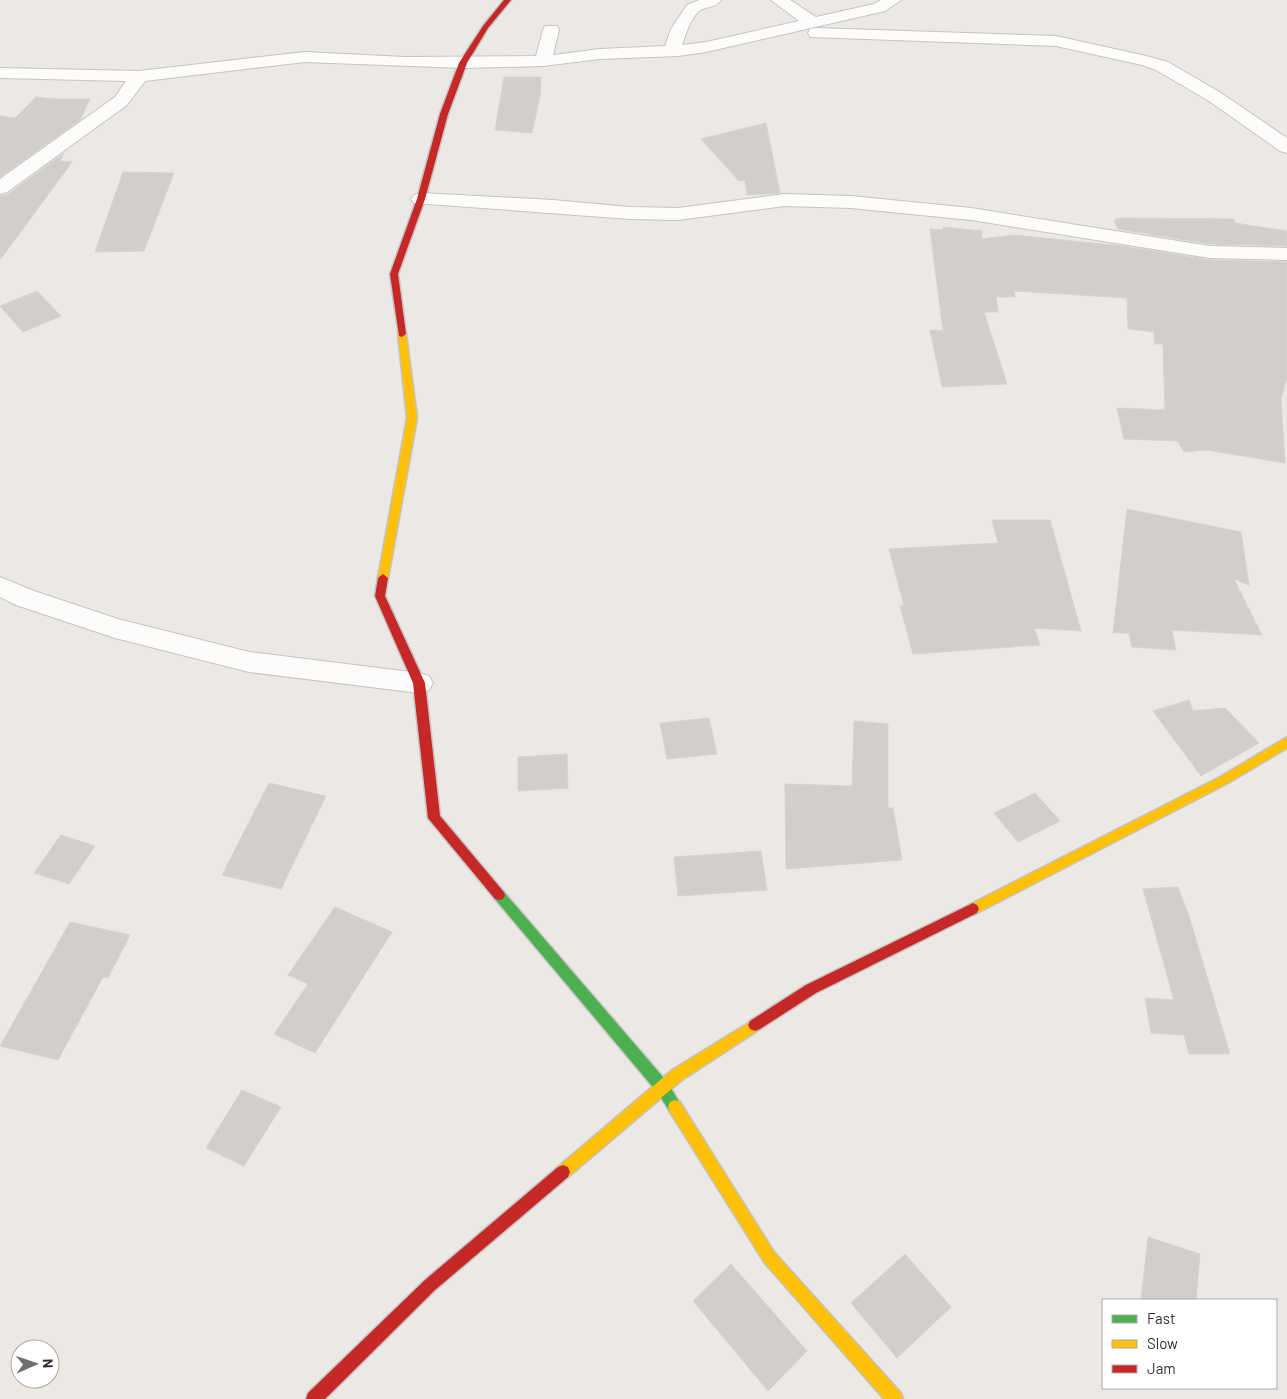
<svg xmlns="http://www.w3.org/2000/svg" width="1287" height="1399" viewBox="0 0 1287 1399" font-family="Barlow,sans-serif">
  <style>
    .building { fill: #d1cecb; stroke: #d7d4d0 }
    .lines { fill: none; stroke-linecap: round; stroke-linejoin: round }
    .street-casing { stroke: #c5c4c5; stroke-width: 2 }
    .fast-casing { stroke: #c5c4c5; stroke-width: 3 }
    .slow-casing { stroke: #c5c4c5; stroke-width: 3 }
    .jam-casing { stroke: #c5c4c5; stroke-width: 3 }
    .street { fill: #fcfcfb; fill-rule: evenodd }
    .fast { fill: #4caf50; fill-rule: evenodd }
    .slow { fill: #ffc107; fill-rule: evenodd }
    .jam { fill: #c62828; fill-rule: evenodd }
  </style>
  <rect width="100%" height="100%" fill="#ece8e4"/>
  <path class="building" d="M504 77H541L540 96 532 133 495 130Z
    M36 97 54 99H90L80 120 0 177V116L15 118Z
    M766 123 780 193 747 195 745 180 739 181 701 139Z
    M64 153 60 161 72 162 0 260V196L8 194Z
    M123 172 174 173 144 251 95 252Z
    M1121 218 1234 219 1235 223 1287 231V246L1210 244 1118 229 1114 220Z
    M943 227 982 231V239L1013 235 1123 246 1210 260 1287 262V378L1281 398 1285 463 1207 450 1184 452 1178 441 1124 439 1117 408 1165 410 1163 344H1155L1154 332 1128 329 1127 298 1014 291 1015 297H996L998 312H984L1007 384 942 387 930 330 943 331 930 229 943 230Z
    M37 291 61 316 23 332 0 306Z
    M1127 509 1241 532 1249 585 1234 579 1262 635 1172 630 1176 650 1132 647 1129 633H1113Z
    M992 520H1050L1081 631 1034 628 1040 645 913 654 900 606H904L889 549 998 543Z
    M1189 700 1193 711 1225 708 1259 743 1201 776 1153 711Z
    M709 718 717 754 667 759 660 723Z
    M854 721 888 724V808H893L902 860 786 869 785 784 852 786Z
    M567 754 568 788 518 791V757Z
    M269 783 326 796 281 889 222 875Z
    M1035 793 1060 821 1018 842 994 813Z
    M61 835 95 846 69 884 34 873Z
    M761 851 767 890 678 896 674 857Z
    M1178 887 1189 916 1230 1054H1189L1184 1035 1151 1033 1145 998 1174 1000 1143 889Z
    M335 907 392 932 315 1053 274 1034 308 984 288 975Z
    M70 922 130 935 108 978 103 977 58 1060 0 1046Z
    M242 1090 281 1107 244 1166 206 1148Z
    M1148 1237 1200 1254 1196 1300H1141Z
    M905 1254 951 1307 897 1358 851 1303Z
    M731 1264 807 1351 768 1391 693 1301Z"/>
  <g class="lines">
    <defs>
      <path id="street" d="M699 0H721C716 8 706 6 699 11 690 19 686 34 682 45L706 42 799 21 771 0H790L816 17 874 4 881 0H901L885 11 706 52 678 56 600 59 543 66 463 68 305 62 145 81 127 105 7 192 0 194V179L115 97 126 81 0 78V68L139 71 305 52 405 57 536 56 543 30 545 26H557L559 30 553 55 600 49 665 46 671 29 687 5Z
        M816 28 1056 36 1146 56 1168 62 1221 93 1287 138V153L1280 151 1209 101 1156 70 1142 65 1056 46 810 37 808 33 810 29Z
        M421 193 553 200 630 207 678 208 784 194 851 196 971 208 1210 246 1287 248V260L1210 258 971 220 851 208 784 206 678 220 630 219 414 203 411 199 414 195Z
        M0 577 34 591 118 619 249 652 419 673 429 676 433 683 429 690 419 693 249 672 115 638 16 605 0 597Z"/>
      <path id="fast" d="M499 890 503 891 668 1083 682 1107 680 1112 675 1114 670 1112 658 1093 495 899 493 895 495 891Z"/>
      <path id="slow" d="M402 331 406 334 417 418 388 578 383 582 378 578 407 418 398 334Z
        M1287 737V748L1228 783 977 913 973 915 969 913 967 909 969 905 1220 777Z
        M755 1019 760 1021 762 1025 760 1029 682 1080 568 1177 563 1179 558 1177 556 1172 558 1167 672 1070Z
        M675 1100 680 1102 774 1252 901 1393 903 1399H884L764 1262 670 1112 668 1107 670 1102Z"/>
      <path id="jam" d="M504 0H511L488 28 467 63 448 114 425 199 398 274 406 334 402 337 399 336 390 274 417 199 440 114 459 63 483 26Z
        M383 574 388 578 385 596 425 683 440 816 503 891 505 895 503 899 499 900 495 899 428 818 413 683 375 596 378 578Z
        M973 903 977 905 979 909 977 913 816 993 760 1029 755 1031 750 1029 748 1025 750 1021 806 985Z
        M563 1165 568 1167 570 1172 568 1177 435 1290 325 1399H306L308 1393 425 1280 558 1167Z"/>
    </defs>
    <use href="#street" class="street-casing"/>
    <use href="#fast" class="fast-casing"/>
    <use href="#slow" class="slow-casing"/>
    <use href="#jam" class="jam-casing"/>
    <use href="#street" class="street"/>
    <use href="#fast" class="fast"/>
    <use href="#slow" class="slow"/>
    <use href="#jam" class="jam"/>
  </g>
  <rect x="1102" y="1299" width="175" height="90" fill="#ffffff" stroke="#ababab"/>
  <rect x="1112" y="1315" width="25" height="8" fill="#4caf50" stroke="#ababab"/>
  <text x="1147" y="1324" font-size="15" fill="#2e2e2e">Fast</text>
  <rect x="1112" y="1340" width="25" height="8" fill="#ffc107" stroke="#ababab"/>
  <text x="1147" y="1349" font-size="15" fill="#2e2e2e">Slow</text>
  <rect x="1112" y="1365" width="25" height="8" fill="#c62828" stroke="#ababab"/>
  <text x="1147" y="1374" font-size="15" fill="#2e2e2e">Jam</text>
  <g transform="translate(35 1364) rotate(88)"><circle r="24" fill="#ffffff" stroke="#ababab"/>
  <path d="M0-4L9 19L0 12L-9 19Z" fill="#706f6e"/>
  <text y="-8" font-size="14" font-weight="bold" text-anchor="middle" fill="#2e2e2e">N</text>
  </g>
</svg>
